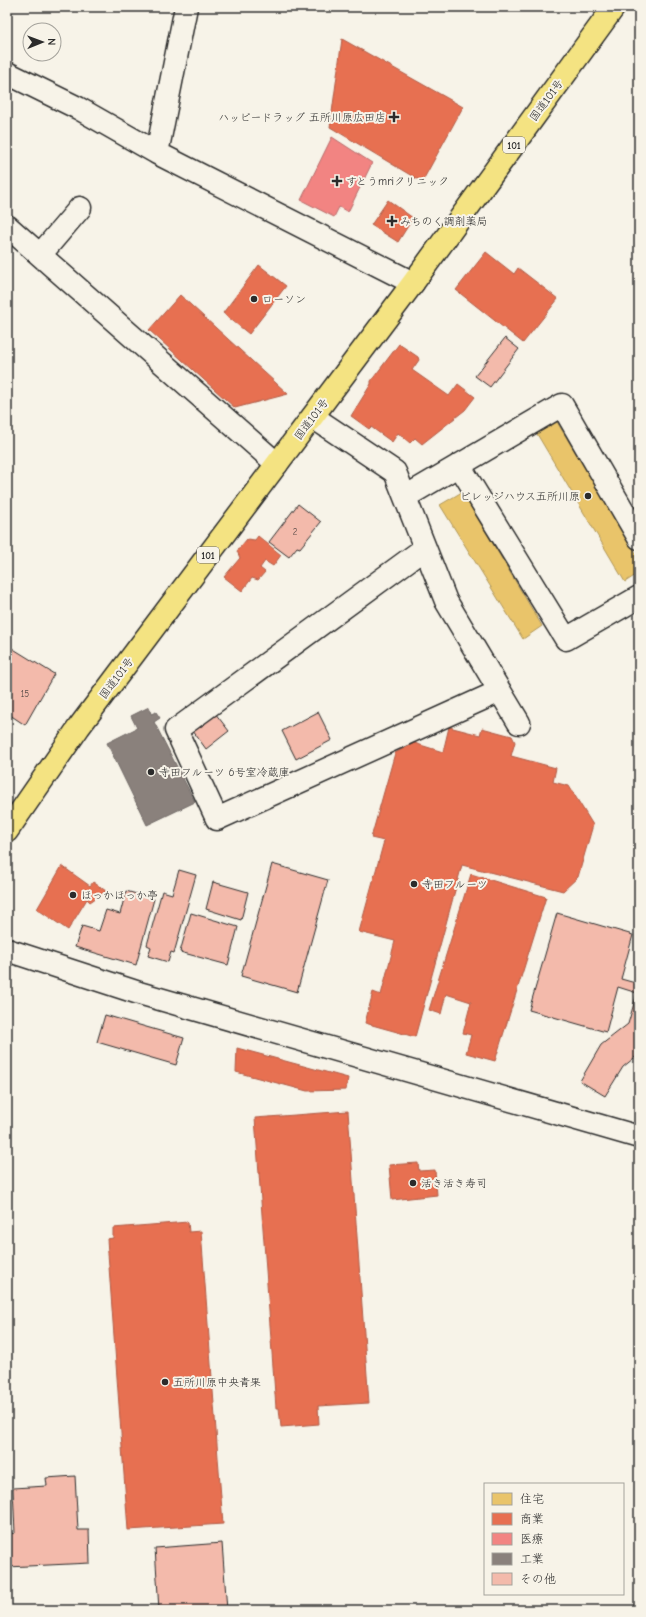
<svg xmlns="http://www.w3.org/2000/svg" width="646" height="1617" viewBox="0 0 646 1617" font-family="'Comic Neue','Klee One',sans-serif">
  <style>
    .homes { fill: #e9c46a; stroke: #b09657 }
    .shops { fill: #e76f51; stroke: #af5b46 }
    .health { fill: #f28482; stroke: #b66968 }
    .industry { fill: #8a817c; stroke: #6e6764 }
    .building { fill: #f3baab; stroke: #2b2b2b }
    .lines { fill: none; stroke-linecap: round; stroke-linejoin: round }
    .street-casing { stroke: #2b2b2b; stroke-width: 25 }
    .secondary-casing { stroke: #2b2b2b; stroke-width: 25 }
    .highway-casing { stroke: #2b2b2b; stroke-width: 25 }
    .street { stroke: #f7f3e8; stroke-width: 22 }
    .secondary { stroke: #f7f3e8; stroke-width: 22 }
    .highway { stroke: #f4e382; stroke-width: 22 }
    .poi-dot { fill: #2b2b2b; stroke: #f7f3e8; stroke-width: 1.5 }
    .labels { text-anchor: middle; stroke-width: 4; stroke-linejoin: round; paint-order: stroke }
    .number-label { font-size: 9px; fill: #5d4f4b }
    .shield { fill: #f7f3e8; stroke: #686764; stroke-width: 1 }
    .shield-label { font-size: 10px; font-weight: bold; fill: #2b2b2b }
    .street-label { font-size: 11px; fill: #2b2b2b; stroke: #f7f3e8 }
    .poi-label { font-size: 11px; fill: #2b2b2b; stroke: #f7f3e8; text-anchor: start }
  </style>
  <rect width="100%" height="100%" fill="#f7f3e8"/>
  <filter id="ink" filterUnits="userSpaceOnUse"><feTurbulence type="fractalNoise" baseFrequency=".025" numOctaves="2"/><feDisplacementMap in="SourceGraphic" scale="8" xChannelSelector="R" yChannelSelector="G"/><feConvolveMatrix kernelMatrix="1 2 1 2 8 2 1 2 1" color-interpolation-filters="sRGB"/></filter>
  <g filter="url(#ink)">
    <path class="homes" d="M557 422 639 558V573L625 582 537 434Z
      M462 492 542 626 523 639 440 505Z"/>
    <path class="shops" d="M342 39 463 107 422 182 330 127Z
      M388 200 413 218 398 242 371 225Z
      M486 252 514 274 518 268 558 299 523 343 456 290Z
      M259 265 286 286 249 334 223 313Z
      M180 295 288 394 235 408 149 330Z
      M399 344 418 357 419 360 412 370 449 396 458 384 475 397 465 410 422 444 415 438 410 443 398 433 392 442 371 427 369 429 351 416 371 384V381Z
      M258 536 281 555 273 566 265 561 260 568 265 572 258 580 252 578 242 591 224 577 240 558 237 551 247 539 255 540Z
      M449 727 480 735 482 728 512 736 515 742 511 756 556 768 553 782 569 786 593 825 578 877 563 891 462 865 415 1037 365 1023 373 992 381 995 395 941 359 932 384 841 371 838 395 753 414 743 443 752Z
      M62 866 90 886 93 882 106 891 90 902 87 899 68 930 37 909Z
      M471 874 546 897 495 1061 466 1053 471 1035 463 1033 471 1002 446 994 441 1014 429 1010Z
      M237 1048 348 1078 346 1090 307 1091 236 1072Z
      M348 1111 369 1403 318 1406 319 1424 281 1427 279 1408H276L255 1118Z
      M418 1163 419 1171 435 1170 437 1195 392 1200 389 1165Z
      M188 1222 189 1232 201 1231 223 1524 128 1530 107 1239 113 1238V1228Z"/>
    <path class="health" d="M332 137 372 163 348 212 339 207 334 217 301 200Z"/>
    <path class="industry" d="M149 707 151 714 156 712 160 718 154 722 195 802 147 825 107 743 137 728 131 716Z"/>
    <path class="building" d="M505 338 519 349 490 387 475 376Z
      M298 504 321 522 300 548 297 547 289 557 269 542Z
      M7 645 54 674 25 725 7 713Z
      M318 712 332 740 296 759 282 731Z
      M215 713 229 731 206 749 193 731Z
      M272 864 328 880 297 992 241 976Z
      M179 870 196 875 174 953 171 952 168 962 148 956 151 947 147 945 162 891 172 894Z
      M213 882 248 892 241 920 206 909Z
      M126 891 154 899 136 965 75 947 82 926 99 931 106 910 120 914Z
      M191 913 238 927 228 965 180 952Z
      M557 913 633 935 621 979 639 984V1054L623 1067 605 1096 580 1081 601 1045 628 1024 637 993 618 987 606 1032 529 1010Z
      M105 1015 184 1038 176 1065 97 1042Z
      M75 1476 78 1530H89L90 1563 7 1567V1534L15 1533 13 1488 47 1486 46 1478Z
      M222 1543 227 1610H159L155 1548Z"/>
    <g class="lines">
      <defs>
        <path id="street" d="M7 226 277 464
          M40 255 80 208
          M313 417 395 472 446 601 519 723
          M459 465 566 639 639 597
          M405 497 562 405 639 538
          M425 548 176 730 217 819 500 691
          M7 950 139 993 639 1137"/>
        <path id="secondary" d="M7 73 78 108 157 153 413 283
          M157 153 186 7"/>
        <path id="highway" d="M7 831 79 727 413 283 614 7"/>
      </defs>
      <use href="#street" class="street-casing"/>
      <use href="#secondary" class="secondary-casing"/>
      <use href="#highway" class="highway-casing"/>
      <use href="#street" class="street"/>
      <use href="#secondary" class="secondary"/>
      <use href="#highway" class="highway"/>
    </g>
  </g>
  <g class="poi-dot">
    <path d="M392 111h4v4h4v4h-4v4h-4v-4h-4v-4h4z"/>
    <path d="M335 175h4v4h4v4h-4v4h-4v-4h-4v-4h4z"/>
    <path d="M390 215h4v4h4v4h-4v4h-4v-4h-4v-4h4z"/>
    <circle cx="254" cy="299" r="4"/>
    <circle cx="588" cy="496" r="4"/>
    <circle cx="151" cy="772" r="4"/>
    <circle cx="414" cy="884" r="4"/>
    <circle cx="73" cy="895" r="4"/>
    <circle cx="413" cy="1183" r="4"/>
    <circle cx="165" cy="1382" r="4"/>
  </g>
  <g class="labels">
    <g class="number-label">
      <text x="295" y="535">2</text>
      <text x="25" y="697">15</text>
    </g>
    <g class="shield">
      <rect x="503" y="137" width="22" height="16" rx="3"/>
      <rect x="197" y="547" width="22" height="16" rx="3"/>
    </g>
    <g class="shield-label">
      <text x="514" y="149">101</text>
      <text x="208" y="559">101</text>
    </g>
    <g class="street-label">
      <text transform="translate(546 100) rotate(-54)" y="4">国道101号</text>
      <text transform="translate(311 419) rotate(-53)" y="4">国道101号</text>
      <text transform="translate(116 678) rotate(-53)" y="4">国道101号</text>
    </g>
    <g class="poi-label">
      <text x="386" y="121" text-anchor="end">ハッピードラッグ 五所川原広田店</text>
      <text x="346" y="185">すとうmriクリニック</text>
      <text x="400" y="225">みちのく調剤薬局</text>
      <text x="262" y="303">ローソン</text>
      <text x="580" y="500" text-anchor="end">ビレッジハウス五所川原</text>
      <text x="159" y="776">寺田フルーツ 6号室冷蔵庫</text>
      <text x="422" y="888">寺田フルーツ</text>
      <text x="81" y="899">ほっかほっか亭</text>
      <text x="421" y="1187">活き活き寿司</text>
      <text x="173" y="1386">五所川原中央青果</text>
    </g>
  </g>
  <rect width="646" height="1617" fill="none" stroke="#f7f3e8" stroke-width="24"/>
  <rect x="12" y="12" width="622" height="1593" fill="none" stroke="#2b2b2b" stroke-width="1.5" filter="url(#ink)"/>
  <rect x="484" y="1483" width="140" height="112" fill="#f7f3e8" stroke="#a5a39c"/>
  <rect x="492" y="1493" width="20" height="12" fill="#e9c46a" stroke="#a5a39c"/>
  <text x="520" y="1503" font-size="12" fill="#2b2b2b">住宅</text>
  <rect x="492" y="1513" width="20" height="12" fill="#e76f51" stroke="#a5a39c"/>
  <text x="520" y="1523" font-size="12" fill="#2b2b2b">商業</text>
  <rect x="492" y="1533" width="20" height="12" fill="#f28482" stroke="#a5a39c"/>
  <text x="520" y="1543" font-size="12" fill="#2b2b2b">医療</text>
  <rect x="492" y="1553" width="20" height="12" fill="#8a817c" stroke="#a5a39c"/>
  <text x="520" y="1563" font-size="12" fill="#2b2b2b">工業</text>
  <rect x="492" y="1573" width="20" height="12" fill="#f3baab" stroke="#a5a39c"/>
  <text x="520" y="1583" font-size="12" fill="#2b2b2b">その他</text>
  <g transform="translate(42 42) rotate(89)"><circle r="19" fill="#f7f3e8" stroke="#a5a39c"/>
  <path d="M0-3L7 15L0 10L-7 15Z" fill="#2b2b2b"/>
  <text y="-6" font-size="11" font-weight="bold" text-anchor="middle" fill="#2b2b2b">N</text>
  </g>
</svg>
